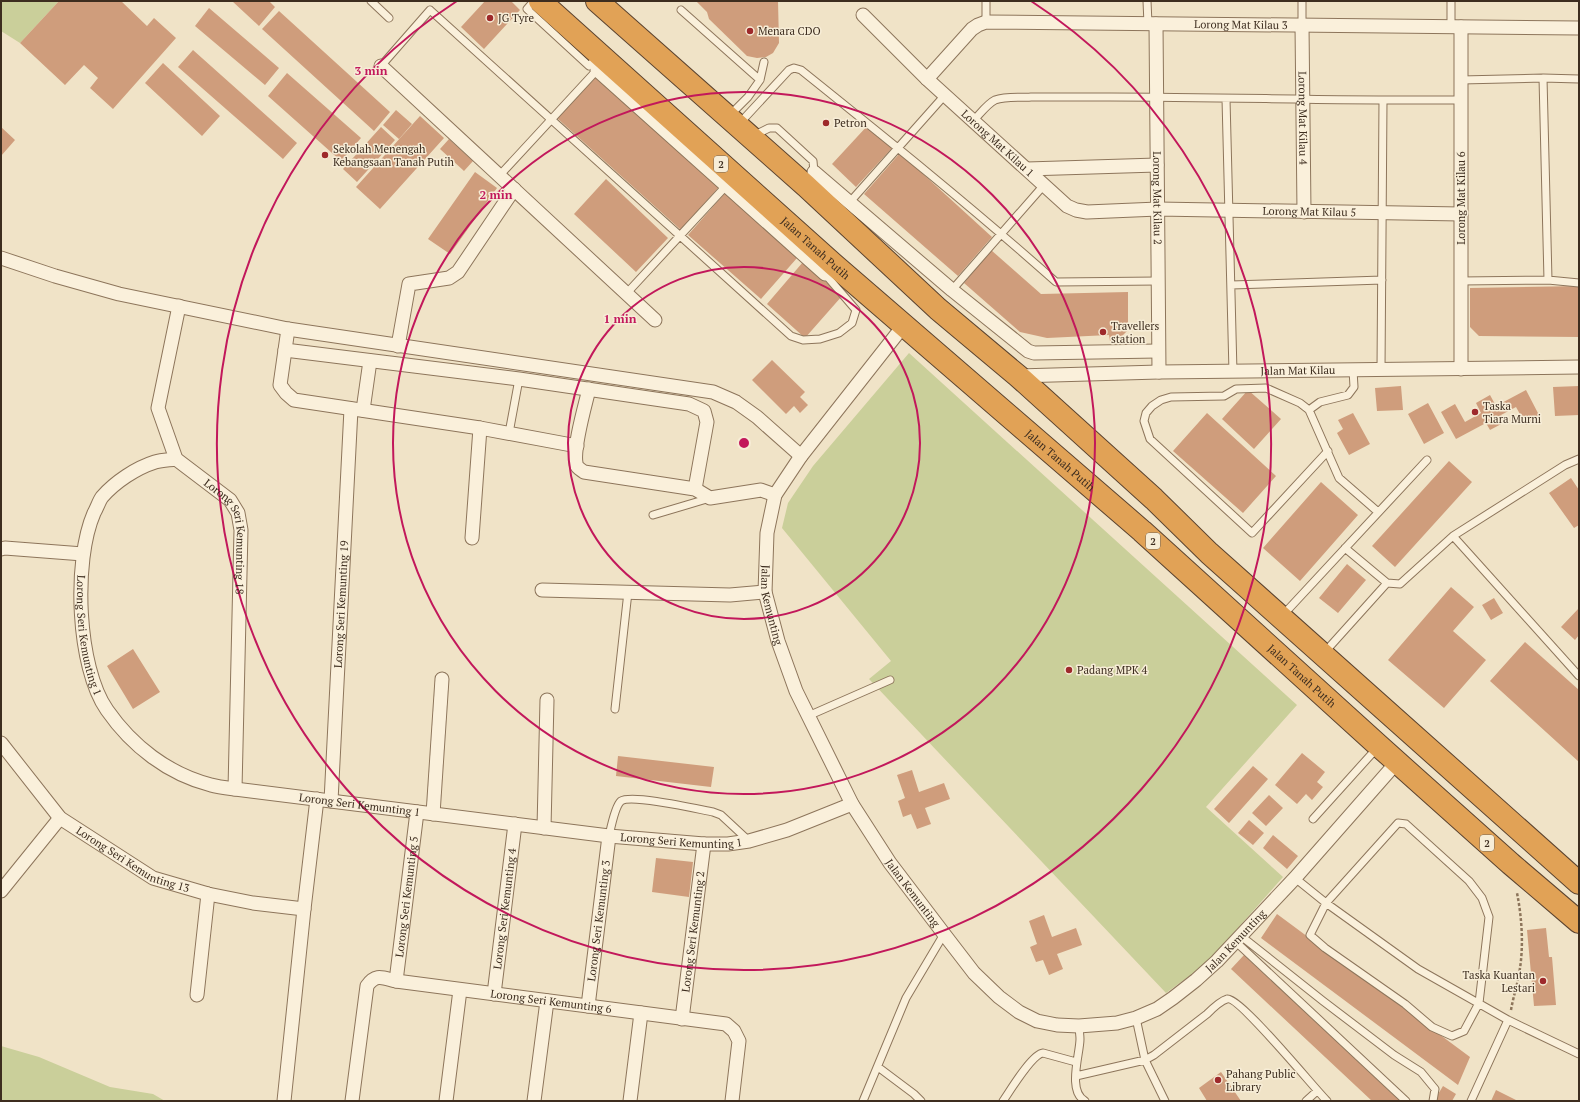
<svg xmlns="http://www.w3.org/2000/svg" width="1580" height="1102" viewBox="0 0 1580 1102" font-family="'PT Serif',serif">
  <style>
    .green { fill: #cacf9a }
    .building { fill: #cf9d7c }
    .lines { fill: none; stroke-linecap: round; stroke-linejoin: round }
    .lane-casing { stroke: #8d755b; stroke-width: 9 }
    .street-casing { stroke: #8d755b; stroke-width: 15 }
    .highway-casing { stroke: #5b432f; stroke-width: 24 }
    .path { stroke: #8d755b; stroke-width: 2.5; stroke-dasharray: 3 2; stroke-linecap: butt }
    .lane { stroke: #faf0db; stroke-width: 7 }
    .street { stroke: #faf0db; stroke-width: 13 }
    .highway { stroke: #e1a256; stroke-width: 22 }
    .ring { fill: none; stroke: #c2185b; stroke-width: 2 }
    .poi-dot { fill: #9e292b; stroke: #f7edd7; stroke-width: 1.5 }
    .labels { text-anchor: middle; stroke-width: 3; stroke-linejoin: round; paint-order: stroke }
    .shield { fill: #f7edd7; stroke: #756756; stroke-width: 1 }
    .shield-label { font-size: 10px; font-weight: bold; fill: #3d2d1f }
    .poi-label { font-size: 11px; fill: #3d2d1f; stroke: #f7edd7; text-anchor: start }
    .street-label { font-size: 11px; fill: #3d2d1f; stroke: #f7edd7 }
    .centre { fill: #c2185b; stroke: #f7edd7; stroke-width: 2 }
    .ring-label { font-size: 12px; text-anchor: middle; font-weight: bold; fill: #c2185b; stroke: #f7edd7; stroke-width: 3; stroke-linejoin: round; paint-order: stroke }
  </style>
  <rect width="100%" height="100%" fill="#f0e3c7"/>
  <path class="green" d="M1 1H59L20 43 1 31Z
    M909 353 1297 705 1206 807 1283 877 1207 963 1166 993 869 679 891 661 782 528 788 503 813 466Z
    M1 1046 39 1057 110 1087 153 1094 165 1101H1Z"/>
  <path class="building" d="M59 1H121L147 26 154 18 176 38 113 109 90 88 98 78 84 65 65 85 20 43Z
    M232 1H269L275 7 259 26Z
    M485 1H511L520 10 484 49 461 27Z
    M696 1H778L779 43 773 53 766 57 757 58 747 56 709 19 707 12Z
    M209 8 279 68 265 85 195 26Z
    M279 11 390 112 374 131 262 29Z
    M193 50 297 143 283 159 178 67Z
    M163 63 220 116 202 136 145 83Z
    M287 73 361 138 341 161 268 96Z
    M596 75 719 187 681 230 557 118Z
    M396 110 412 124 399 139 383 125Z
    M420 116 444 138 380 209 356 187Z
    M869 124 893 147 856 187 832 164Z
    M1 127 15 140 1 156Z
    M381 127 395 140 357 182 343 169Z
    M449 139 473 161 464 171 440 149Z
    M900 153 992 237 958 276 864 194Z
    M475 172 497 188 450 254 428 239Z
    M606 179 668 238 636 272 574 214Z
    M725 193 797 258 761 299 688 235Z
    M991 250 1041 294 1128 292V330L1117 341H1110L1109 335 1047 338 1020 332 964 283Z
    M803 262 842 296 805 338 767 304Z
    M1579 286V337L1479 336 1470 327V288Z
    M772 360 805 392 800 397 808 405 800 413 794 406 786 414 752 380Z
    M1401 386 1403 410 1377 411 1375 388Z
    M1579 386V415L1555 416 1553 387Z
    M1248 390 1281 419 1254 449 1222 419Z
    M1526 390 1540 417 1526 425 1516 407 1501 415 1505 422 1490 430 1486 423 1456 439 1441 412 1455 404 1465 422 1481 413 1476 403 1490 395 1496 406Z
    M1428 403 1444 433 1424 444 1408 414Z
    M1207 413 1276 476 1243 513 1173 451Z
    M1353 413 1370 444 1349 455 1337 433 1343 429 1338 420Z
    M1449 461 1472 482 1395 567 1372 546Z
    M1571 478 1579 490V525L1574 528 1549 493Z
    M1321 482 1358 515 1300 581 1263 548Z
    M1347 564 1366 580 1338 613 1319 598Z
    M1451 587 1474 607 1453 631 1486 660 1444 708 1388 660Z
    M1494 598 1503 613 1491 620 1482 605Z
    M1579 608V635L1575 640 1561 627Z
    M1525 642 1579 690V762L1490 681Z
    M133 649 160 692 133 709 107 666Z
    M1302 753 1325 772 1317 782 1323 787 1312 800 1306 794 1297 804 1275 785Z
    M618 756 714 767 711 787 616 776Z
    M1253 766 1268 779 1229 823 1214 809Z
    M912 770 919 792 944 783 950 799 925 808 931 824 917 829 911 814 903 817 898 801 905 798 897 775Z
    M1269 795 1283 808 1266 826 1252 813Z
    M1249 820 1264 833 1253 845 1238 833Z
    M1273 835 1298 856 1287 869 1263 848Z
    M656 858 693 862 689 897 652 892Z
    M1277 914 1470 1057 1458 1085 1261 938Z
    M1044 915 1052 937 1076 928 1082 945 1057 954 1063 969 1049 975 1043 960 1036 962 1030 947 1037 944 1029 921Z
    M1546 928 1549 957H1552L1556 1005 1534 1006 1527 930Z
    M1244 955 1400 1101H1372L1231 969Z
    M1221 1072 1241 1101H1207L1199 1088Z
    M1443 1086 1456 1094 1452 1101H1434Z
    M1496 1090 1518 1101H1491Z"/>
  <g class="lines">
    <defs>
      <path id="lane" d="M371 1 389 18
        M534 1 527 9 589 66 598 56
        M986 1V22
        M1147 1 1148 24
        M1302 1V25
        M1451 1V27
        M681 10 760 80
        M381 66 430 10 791 336 803 340 820 339 839 333 852 323 856 310 825 274
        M1543 78 1548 280
        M1461 80 1543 78 1579 79
        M1226 99 1233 372
        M729 116 748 97 760 80 764 62
        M973 121C980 114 987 104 995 100 1006 96 1020 98 1031 97 1058 97 1084 97 1110 97 1227 97 1344 101 1461 100
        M739 124 789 70 794 68 801 70C887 139 973 208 1056 282L1158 281
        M753 136 769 128H777L813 161 814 172 813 175
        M499 176 597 70
        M849 203 945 95
        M1461 281 1548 280 1579 283
        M1231 285 1382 280
        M952 290 1044 185
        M626 294 726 186
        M1381 369 1383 101
        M1309 410 1320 402 1348 395 1354 387 1353 370
        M509 433 519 379
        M1328 451 1252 533 1150 439 1144 421 1146 413 1152 406 1161 400 1171 397 1224 396 1236 389 1266 388 1300 403 1309 410 1339 478 1378 512
        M653 515 710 498
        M1453 536 1579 676
        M1387 583 1400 584 1453 536 1565 465 1579 459
        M1283 615 1427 460
        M1324 653 1387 583 1345 548
        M615 709 628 592
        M808 716 890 680
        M1313 819 1377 748
        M1398 823 1406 824 1469 881 1482 898 1489 917 1479 1003 1464 1031 1452 1036 1432 1027 1405 1004 1325 948 1310 935 1326 903Z
        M609 836C611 827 615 806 621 801 632 794 697 809 713 812L721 815 749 841
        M1295 878 1326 903 1418 969 1508 1020 1579 1054
        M1241 936 1323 1001 1394 1055 1421 1072 1435 1089 1433 1101
        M1236 942 1406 1101
        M1136 1018 1145 1060 1165 1101
        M1079 1026C1079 1030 1080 1035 1080 1039 1080 1054 1067 1091 1085 1101
        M878 1067 914 1094 921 1101
        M1076 1076 1145 1060 1154 1055C1171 1042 1189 1028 1207 1014 1212 1009 1220 1001 1227 999 1239 996 1314 1088 1327 1101
        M863 1101 906 998 944 934
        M1003 1101C1010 1091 1032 1054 1043 1053L1076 1062
        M1306 1101 1317 1091
        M1471 1101 1508 1020"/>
      <g id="street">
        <path id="s1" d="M863 15 927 79 1067 206 1076 210 1087 212 1158 209 1461 214"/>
        <path id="s2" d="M1156 24 1159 372"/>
        <path id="s3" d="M1302 25 1304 212"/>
        <path d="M1461 27V369"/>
        <path d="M381 66 655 320"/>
        <path d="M597 70 825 274 833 264"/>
        <path id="s4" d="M927 79 972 29 978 25 986 22 1579 28"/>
        <path d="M1027 169 1157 165"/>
        <path d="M814 172 952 290 1028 351 1034 353 1158 351"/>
        <path d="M1 258 55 276 119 294 288 329 713 392 736 402 757 417 801 456"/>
        <path id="s5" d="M179 306 158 408 176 459 230 500 238 513 241 530 235 789"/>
        <path id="s6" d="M904 325 801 456 775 495 767 533 765 592 778 641 796 691 852 804 890 863 944 934 974 973 999 997 1019 1012 1037 1021 1057 1025 1079 1026 1117 1023 1136 1018 1157 1009 1173 998 1196 980 1217 961 1295 878 1397 762"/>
        <path d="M288 329 280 385 286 393 294 400 480 428 577 446"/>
        <path d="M398 346 409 284 449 278 458 272 514 189"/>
        <path d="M285 350 519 379 689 404 704 411 707 422 695 489"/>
        <path id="s7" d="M1018 376 1159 372 1579 367"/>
        <path d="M589 389C585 406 573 447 576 463 576 467 580 469 584 472L695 489 710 498 761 490 775 495"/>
        <path d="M363 410 370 361"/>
        <path id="s8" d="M176 459C169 460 162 460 155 462 136 468 115 482 102 497 99 501 97 508 94 513 73 561 77 667 107 710 132 746 168 774 211 785 218 787 227 788 235 789L609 836 704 844H728L749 841 787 830 852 804"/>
        <path d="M472 538 480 428"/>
        <path d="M1 549 5 548 83 554"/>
        <path d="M542 590 730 595 765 592"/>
        <path id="s9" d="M1 743 60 818 153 878 208 894 253 903 304 909"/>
        <path id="s10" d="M331 801 351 409"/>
        <path d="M433 814 442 679"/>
        <path d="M544 828 547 700"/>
        <path d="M1 891 60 818"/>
        <path id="s11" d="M396 981 417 812"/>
        <path id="s12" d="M494 994 515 824"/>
        <path d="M197 995 208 894"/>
        <path id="s13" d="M588 1006 609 836"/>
        <path id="s14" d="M682 1019 704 844"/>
        <path d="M284 1101 304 909 317 799"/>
        <path id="s15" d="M352 1101 367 986C376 973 383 978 396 981L726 1024 734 1031 739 1041 732 1101"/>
        <path d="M446 1101 460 990"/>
        <path d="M534 1101 547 1001"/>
        <path d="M630 1101 641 1013"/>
      </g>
      <g id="highway">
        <path id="s16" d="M540 1 833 264 1142 531 1379 746 1511 864 1579 922"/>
        <path d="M597 1 806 186 938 309 1018 376 1154 499 1209 553 1579 883"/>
      </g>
    </defs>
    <use href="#lane" class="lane-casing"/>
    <use href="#street" class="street-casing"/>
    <use href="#highway" class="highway-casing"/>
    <path class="path" d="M1511 1010C1513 998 1517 986 1519 974 1524 948 1522 918 1517 893"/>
    <use href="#lane" class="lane"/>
    <use href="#street" class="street"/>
    <use href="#highway" class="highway"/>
  </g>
  <g class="ring">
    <circle cx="744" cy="443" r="176"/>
    <circle cx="744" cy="443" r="351"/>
    <path d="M1031 1A527 527 0 1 1 457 1"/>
  </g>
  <g class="poi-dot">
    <circle cx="490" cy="18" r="4"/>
    <circle cx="750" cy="31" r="4"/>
    <circle cx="826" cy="123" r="4"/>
    <circle cx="325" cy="155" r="4"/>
    <circle cx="1103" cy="332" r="4"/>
    <circle cx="1475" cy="412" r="4"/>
    <circle cx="1069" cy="670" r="4"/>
    <circle cx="1543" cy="981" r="4"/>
    <circle cx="1218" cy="1080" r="4"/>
  </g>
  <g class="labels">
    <g class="shield">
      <rect x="714" y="156" width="14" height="16" rx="3"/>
      <rect x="1146" y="533" width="14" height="16" rx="3"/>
      <rect x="1480" y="835" width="14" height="16" rx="3"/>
    </g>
    <g class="shield-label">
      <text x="721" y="168">2</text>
      <text x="1153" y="545">2</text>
      <text x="1487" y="847">2</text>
    </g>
    <g class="poi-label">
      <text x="498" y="22">JG Tyre</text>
      <text x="758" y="35">Menara CDO</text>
      <text x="834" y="127">Petron</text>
      <text x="333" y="153">Sekolah Menengah<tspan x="333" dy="13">Kebangsaan Tanah Putih</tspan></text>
      <text x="1111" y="330">Travellers<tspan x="1111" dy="13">station</tspan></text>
      <text x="1483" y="410">Taska<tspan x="1483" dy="13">Tiara Murni</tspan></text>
      <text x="1077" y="674">Padang MPK 4</text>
      <text x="1535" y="979" text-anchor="end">Taska Kuantan<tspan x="1535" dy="13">Lestari</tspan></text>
      <text x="1226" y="1078">Pahang Public<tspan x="1226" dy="13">Library</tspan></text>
    </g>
    <g class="street-label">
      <text dy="4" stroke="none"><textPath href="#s4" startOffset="338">Lorong Mat Kilau 3</textPath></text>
      <text dy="4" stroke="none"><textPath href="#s3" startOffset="93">Lorong Mat Kilau 4</textPath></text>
      <text dy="4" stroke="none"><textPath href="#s1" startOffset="186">Lorong Mat Kilau 1</textPath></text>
      <text dy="4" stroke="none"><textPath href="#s2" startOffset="174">Lorong Mat Kilau 2</textPath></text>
      <text transform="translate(1461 198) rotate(-90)" y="4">Lorong Mat Kilau 6</text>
      <text dy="4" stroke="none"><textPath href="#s1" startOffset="523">Lorong Mat Kilau 5</textPath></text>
      <text dy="4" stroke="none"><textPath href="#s16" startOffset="370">Jalan Tanah Putih</textPath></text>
      <text dy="4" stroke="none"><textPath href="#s7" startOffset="280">Jalan Mat Kilau</textPath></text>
      <text dy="4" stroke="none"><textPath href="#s16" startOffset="694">Jalan Tanah Putih</textPath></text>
      <text dy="4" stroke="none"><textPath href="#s5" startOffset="259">Lorong Seri Kemunting 18</textPath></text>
      <text dy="4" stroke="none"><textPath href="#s10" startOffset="197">Lorong Seri Kemunting 19</textPath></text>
      <text dy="4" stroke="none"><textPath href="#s6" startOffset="325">Jalan Kemunting</textPath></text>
      <text dy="4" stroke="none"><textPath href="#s8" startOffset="228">Lorong Seri Kemunting 1</textPath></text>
      <text dy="4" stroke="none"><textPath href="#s16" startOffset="1018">Jalan Tanah Putih</textPath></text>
      <text dy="4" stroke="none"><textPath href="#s8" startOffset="587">Lorong Seri Kemunting 1</textPath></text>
      <text dy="4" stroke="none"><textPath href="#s8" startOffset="911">Lorong Seri Kemunting 1</textPath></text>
      <text dy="4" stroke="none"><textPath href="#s9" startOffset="180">Lorong Seri Kemunting 13</textPath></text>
      <text dy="4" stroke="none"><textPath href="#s6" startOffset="649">Jalan Kemunting</textPath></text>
      <text dy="4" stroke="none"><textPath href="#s11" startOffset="85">Lorong Seri Kemunting 5</textPath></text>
      <text dy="4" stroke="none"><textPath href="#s12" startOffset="86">Lorong Seri Kemunting 4</textPath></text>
      <text dy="4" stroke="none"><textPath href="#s13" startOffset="86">Lorong Seri Kemunting 3</textPath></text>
      <text dy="4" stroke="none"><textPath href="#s14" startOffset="88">Lorong Seri Kemunting 2</textPath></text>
      <text dy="4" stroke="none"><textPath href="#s6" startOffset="1057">Jalan Kemunting</textPath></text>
      <text dy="4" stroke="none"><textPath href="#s15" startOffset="305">Lorong Seri Kemunting 6</textPath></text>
    </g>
  </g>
  <circle cx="744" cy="443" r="6" class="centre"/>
  <g class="ring-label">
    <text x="371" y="75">3 min</text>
    <text x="496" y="199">2 min</text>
    <text x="620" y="323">1 min</text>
  </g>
  <rect width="1580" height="1102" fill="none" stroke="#3d2d1f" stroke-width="4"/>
</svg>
